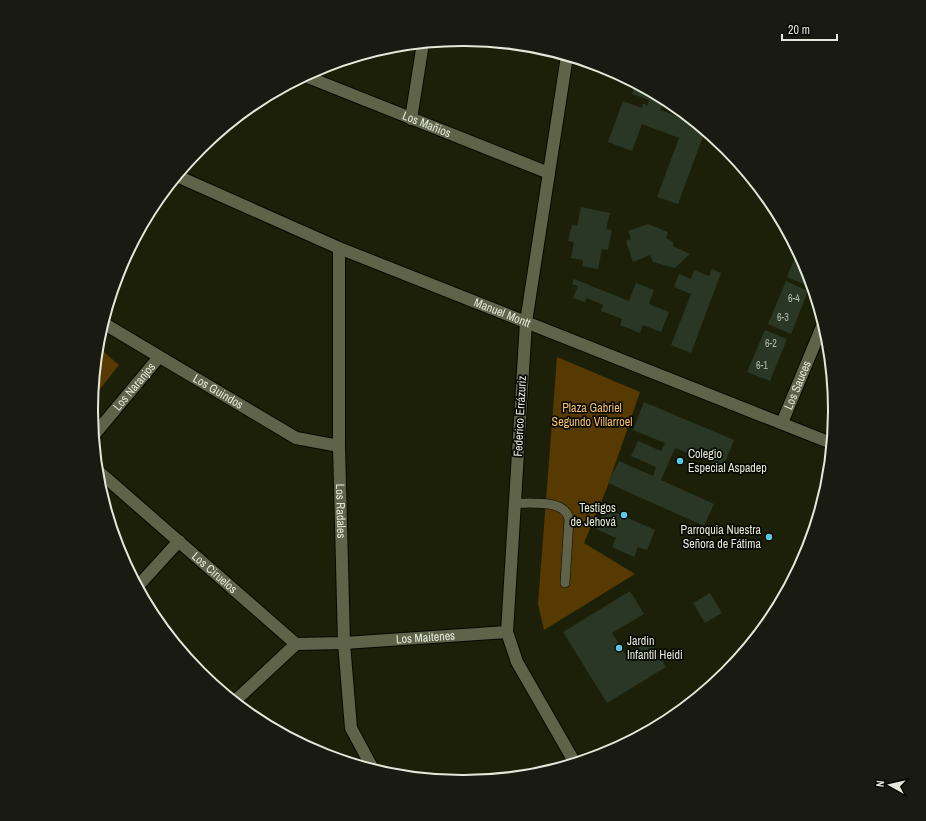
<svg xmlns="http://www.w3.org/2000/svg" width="926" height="821" viewBox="0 0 926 821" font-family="'Archivo Narrow',sans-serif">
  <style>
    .green { fill: #573a02 }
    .building { fill: #293724; fill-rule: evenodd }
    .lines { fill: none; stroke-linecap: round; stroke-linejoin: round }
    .lane-casing { stroke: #070900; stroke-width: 10 }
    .street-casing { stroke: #070900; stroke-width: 14 }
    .secondary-casing { stroke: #070900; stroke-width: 14 }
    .lane { stroke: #5e634a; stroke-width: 9 }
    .street { stroke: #5e634a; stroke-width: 12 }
    .secondary { stroke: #5e634a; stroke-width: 12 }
    .poi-dot { fill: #5bc8e7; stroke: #070902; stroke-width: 1.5 }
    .labels { text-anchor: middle; stroke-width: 3.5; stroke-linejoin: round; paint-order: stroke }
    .number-label { font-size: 10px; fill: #b5bcac }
    .street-label { font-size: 12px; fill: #e4e8d9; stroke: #070902 }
    .park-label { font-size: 12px; fill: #f6c171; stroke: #070902 }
    .poi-label { font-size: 12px; fill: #e4e8d9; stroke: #070902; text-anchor: start }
    .rim { fill: none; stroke: #e4e8d9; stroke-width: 2 }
  </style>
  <rect width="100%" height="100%" fill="#1c2009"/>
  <path class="green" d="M98 347 119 365 96 394 93 392Z
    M557 357 640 392 607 488 584 543 635 574 544 630 538 604Z"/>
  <path class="building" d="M635 83 670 102 705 131 678 204 657 197 679 138 642 124 632 151 608 142 623 101 642 108 643 103 647 106 649 100 632 94ZM662 106 682 112 680 117 660 110Z
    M581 207 610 213 606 229 612 230 608 250 602 249 598 269 582 266 583 260 571 258 574 242 568 241 572 225 577 226Z
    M648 224 668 232 666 238 673 242V246L690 254 675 268 653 262 650 255 633 262 626 241 631 239 628 231Z
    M797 252 806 269 811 287 787 277Z
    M712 269 721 273 691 353 671 345 691 294 674 287 679 274 691 279 694 270 709 276Z
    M574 279 629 301 636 283 654 290 649 304 669 312 661 332 643 325 640 333 620 325 622 319 601 311 603 305 587 298 585 302 573 298 578 286 572 284Z
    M786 281 808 291 791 334 768 324Z
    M765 330 787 339 770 381 747 372Z
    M644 402 734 440 723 467 675 448 661 480 714 504 704 526 608 483 619 461 653 476 656 467 631 456 638 441 661 451 665 443 633 430Z
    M605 508 655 530 647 550 638 547 634 557 612 547 616 538 596 529Z
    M630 591 644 614 612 633 626 655 650 640 666 667 607 703 563 632Z
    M710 593 722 613 705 623 693 603Z"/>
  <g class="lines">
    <defs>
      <path id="lane" d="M515 503C531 504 565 499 569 519L565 583"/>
      <g id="street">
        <path id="s1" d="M305 76 549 173"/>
        <path d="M411 119 423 43"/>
        <path id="s2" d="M177 176 339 248 831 443"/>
        <path id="s3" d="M339 248V446L344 643 351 728 373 769"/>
        <path id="s4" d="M103 323 296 438 339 446"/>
        <path id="s5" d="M782 423 823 324"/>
        <path id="s6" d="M94 435 159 357"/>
        <path id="s7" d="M97 470 296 644 344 643 507 632"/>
        <path d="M138 586 179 541"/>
        <path d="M235 701 296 644"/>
      </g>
      <path id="secondary" d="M567 56 526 322 507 632 517 662 575 763
        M669 720 670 719"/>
    </defs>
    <use href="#lane" class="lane-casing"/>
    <use href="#street" class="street-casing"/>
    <use href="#secondary" class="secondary-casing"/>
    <use href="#lane" class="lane"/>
    <use href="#street" class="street"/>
    <use href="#secondary" class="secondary"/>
  </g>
  <g class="poi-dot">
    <circle cx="680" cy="461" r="4"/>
    <circle cx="624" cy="515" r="4"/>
    <circle cx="769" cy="537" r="4"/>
    <circle cx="619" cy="648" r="4"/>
  </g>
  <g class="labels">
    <g class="number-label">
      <text x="794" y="302">6-4</text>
      <text x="783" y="321">6-3</text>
      <text x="771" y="347">6-2</text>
      <text x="762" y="369">6-1</text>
    </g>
    <g class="street-label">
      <text dy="4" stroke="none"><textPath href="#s1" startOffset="131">Los Mañios</textPath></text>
      <text dy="4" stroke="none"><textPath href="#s2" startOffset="353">Manuel Montt</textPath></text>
      <text dy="4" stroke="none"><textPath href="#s5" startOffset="41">Los Sauces</textPath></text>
      <text dy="4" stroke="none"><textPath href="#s6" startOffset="63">Los Naranjos</textPath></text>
      <text dy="4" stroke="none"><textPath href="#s4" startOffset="134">Los Guindos</textPath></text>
      <text transform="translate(520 416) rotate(-87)" y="4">Federico Errázuriz</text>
      <text dy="4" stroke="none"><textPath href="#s3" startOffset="263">Los Radales</textPath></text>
      <text dy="4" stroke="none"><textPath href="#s7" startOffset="156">Los Ciruelos</textPath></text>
      <text dy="4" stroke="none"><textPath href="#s7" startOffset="394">Los Maitenes</textPath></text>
    </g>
    <g class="park-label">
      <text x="592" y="412">Plaza Gabriel<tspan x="592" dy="14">Segundo Villarroel</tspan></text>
    </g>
    <g class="poi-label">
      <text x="688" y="458">Colegio<tspan x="688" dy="14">Especial Aspadep</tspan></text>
      <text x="616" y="512" text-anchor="end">Testigos<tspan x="616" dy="14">de Jehová</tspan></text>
      <text x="761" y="534" text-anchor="end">Parroquia Nuestra<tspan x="761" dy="14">Señora de Fátima</tspan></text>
      <text x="627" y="645">Jardin<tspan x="627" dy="14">Infantil Heidi</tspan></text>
    </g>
  </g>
  <path d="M0 0H926V821H0ZM462 46H464A364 364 0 0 1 828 410V411A364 364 0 0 1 464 775H462A364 364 0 0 1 98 411V410A364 364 0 0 1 462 46Z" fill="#191b13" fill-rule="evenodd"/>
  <path class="rim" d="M462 46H464A364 364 0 0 1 828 410V411A364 364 0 0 1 464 775H462A364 364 0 0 1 98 411V410A364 364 0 0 1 462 46Z"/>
  <g transform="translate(890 785) rotate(278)" stroke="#070902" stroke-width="3" paint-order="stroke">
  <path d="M0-3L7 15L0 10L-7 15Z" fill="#e4e8d9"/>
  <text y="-6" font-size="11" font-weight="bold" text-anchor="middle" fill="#e4e8d9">N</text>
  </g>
  <path d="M782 34v6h55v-6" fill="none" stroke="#e4e8d9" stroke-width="2"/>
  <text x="788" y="34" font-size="12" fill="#e4e8d9" stroke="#070902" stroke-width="3" paint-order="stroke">20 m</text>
</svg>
